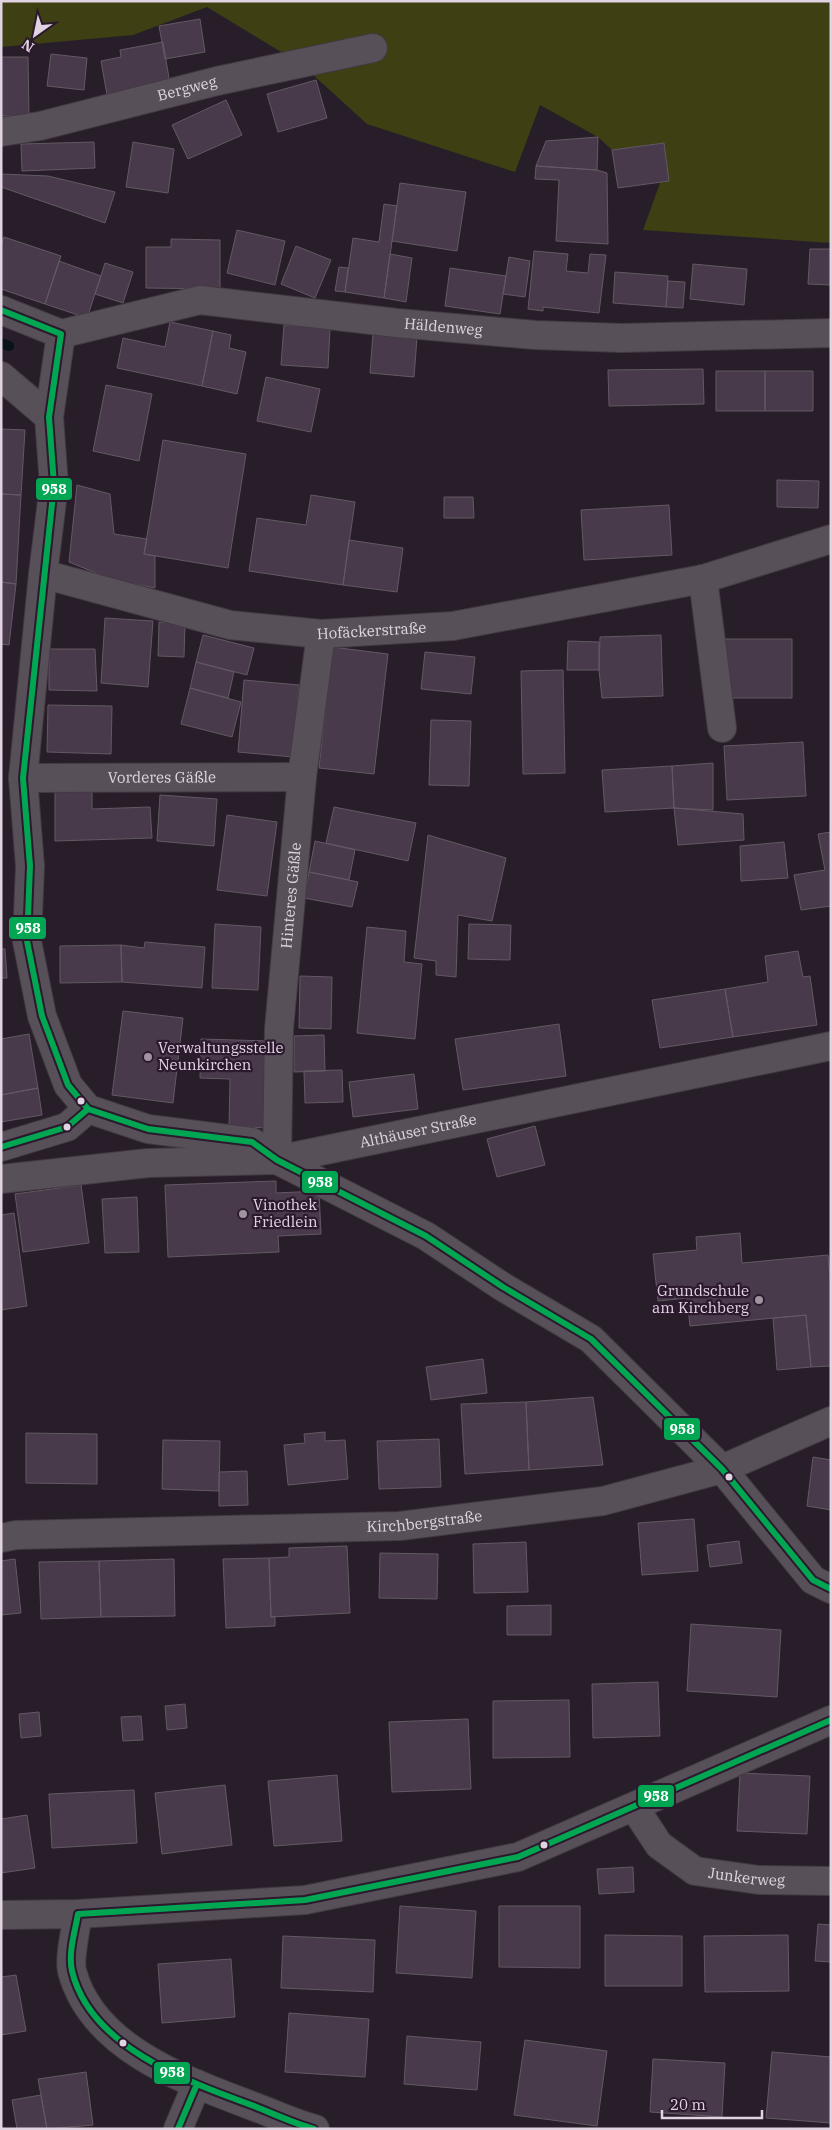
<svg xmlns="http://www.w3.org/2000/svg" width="832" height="2130" viewBox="0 0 832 2130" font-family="'IBM Plex Serif',serif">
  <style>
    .green { fill: #3e3f12 }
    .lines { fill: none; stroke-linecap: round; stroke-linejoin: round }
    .stream { stroke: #071319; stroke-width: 10 }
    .building { fill: #493a4b; stroke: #625963 }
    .minor-casing { stroke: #423a43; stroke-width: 30 }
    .minor { stroke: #585059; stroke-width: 28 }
    .bus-1-casing { stroke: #2c192e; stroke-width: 10 }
    .bus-1 { stroke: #00a651; stroke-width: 6 }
    .poi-dot { fill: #a094a1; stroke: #2c192e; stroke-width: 2 }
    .bus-dot { fill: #e1d4e2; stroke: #2c192e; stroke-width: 2 }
    .labels { text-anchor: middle; stroke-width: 4.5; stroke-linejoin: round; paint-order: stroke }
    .street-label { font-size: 15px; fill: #e1d4e2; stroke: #2c192e }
    .poi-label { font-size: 15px; fill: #e1d4e2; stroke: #2c192e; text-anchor: start }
    .line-badge { stroke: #2c192e; stroke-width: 2 }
    .badge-label { font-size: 14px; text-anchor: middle; font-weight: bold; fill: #fff }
  </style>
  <rect width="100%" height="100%" fill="#281e29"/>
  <path class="green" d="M1 1H831V243L643 230 667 164 663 143 612 150 598 137 540 105 515 172 367 124 301 64 207 7 133 35 1 47Z"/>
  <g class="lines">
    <path class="stream" d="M1 343 9 346"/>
  </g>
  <path class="building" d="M200 19 205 52 165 59 159 26Z
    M163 42 170 84 107 95 101 61 121 57 120 50Z
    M51 54 87 58 84 90 47 86Z
    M1 57H28L29 116H1Z
    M316 80 327 118 278 132 267 94Z
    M226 100 242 135 188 159 172 125Z
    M598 137 597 170 536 166 546 141Z
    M94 142 95 168 22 171 21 144Z
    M133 142 174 149 168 193 126 187Z
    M664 143 669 181 618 188 612 150Z
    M536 166 597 170 607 173 608 244 556 241 559 180 535 179Z
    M1 174 48 176 115 192 105 223 1 187Z
    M400 183 466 192 457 251 392 241Z
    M384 204 397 206 384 298 345 292 353 238 379 242Z
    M237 230 285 241 275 285 227 273Z
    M4 237 61 256 45 304 1 289V245Z
    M171 239 220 240V289L146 288V247H171Z
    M296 246 331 260 315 298 281 284Z
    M810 249H831V285L808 284Z
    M534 251 568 254 566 271 588 273 590 254 606 255 599 313 543 307V311L528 309Z
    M390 254 412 258 406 302 384 298Z
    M509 257 530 261 525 297 503 294Z
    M59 261 101 276 87 318 45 304Z
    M105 263 133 272 123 303 95 294Z
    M693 264 747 269 744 305 690 299Z
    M339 267 348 268 345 292 335 291Z
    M450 268 506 276 500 314 445 306Z
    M615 272 668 276 666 307 613 303Z
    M668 281 685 282 683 308 666 307Z
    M170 322 213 331 202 386 117 368 123 338 165 347Z
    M284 325 330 328 328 368 281 365Z
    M213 331 231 335 229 348 246 352 237 394 202 386Z
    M373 333 417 338 414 377 370 373Z
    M703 369 704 404 609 406 608 370Z
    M716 371H765V411H716Z
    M765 371H813V411H765Z
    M266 377 320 389 311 432 257 421Z
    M106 385 152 394 139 461 93 451Z
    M1 429 25 430 21 495 1 494Z
    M163 440 246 454 228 568 144 554Z
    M777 480 819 481 818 508 777 507Z
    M77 485 110 494 114 534 147 539 144 554 155 556V588L113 580 69 562Z
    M1 494 21 495 16 584 1 582Z
    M311 495 355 502 343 585 249 571 257 518 306 525Z
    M444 497H473L474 518H444Z
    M669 505 672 555 584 560 581 510Z
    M349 540 403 548 397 592 343 585Z
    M1 582 16 584 9 645 1 644Z
    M105 618 153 621 148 687 101 683Z
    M159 622 185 623 184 657 158 656Z
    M203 635 254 648 247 675 196 662Z
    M661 635 663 696 602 698 599 670 600 637Z
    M724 639H792V698H724Z
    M568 641 599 642V670H567Z
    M332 647 388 654 374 774 319 768Z
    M49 649H95L97 691 49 690Z
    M425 652 475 657 471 694 421 689Z
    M196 662 234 672 228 698 190 688Z
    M563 670 565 773 523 774 521 671Z
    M244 680 299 685 293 757 238 752Z
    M190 688 241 702 232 737 181 724Z
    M48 705 112 706 111 754 47 752Z
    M431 720 471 721 469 786 429 785Z
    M803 742 806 796 727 800 724 746Z
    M713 763V810L674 808 672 766Z
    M672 766 674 808 605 812 602 770Z
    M55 785H92V809L150 807 152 838 55 841Z
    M160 795 217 799 214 846 157 841Z
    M334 807 416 823 408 861 326 843Z
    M674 808 743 814 744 840 678 845Z
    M227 815 277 822 267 896 217 890Z
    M831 832V906L801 910 794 875 825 870 818 834Z
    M428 835 506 858 492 921 458 915 456 977 436 975V961L414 958Z
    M315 841 355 850 349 880 309 872Z
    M784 842 788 878 741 881 740 846Z
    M309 872 358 882 352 907 304 898Z
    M215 924 261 927 258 990 212 988Z
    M469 924 511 925 510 960 468 959Z
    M367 927 406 931 404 962 422 964 415 1039 357 1033Z
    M145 942 205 947 202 988 122 982 121 945 144 948Z
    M121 945 122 982 60 983V946Z
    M1 949H5L7 978H1Z
    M798 951 803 977 810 976 817 1025 733 1037 725 989 768 982 765 956Z
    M300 976 332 977 331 1029 299 1028Z
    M725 989 733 1037 660 1048 652 1000Z
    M123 1011 183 1018 173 1103 112 1095Z
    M559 1024 566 1076 463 1090 455 1039Z
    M29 1034 38 1088 1 1095V1039Z
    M324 1035 325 1071 294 1072V1036Z
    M201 1039 269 1041 266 1128 229 1126 230 1079 200 1078Z
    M342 1070 343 1102 305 1103 304 1071Z
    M414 1074 418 1109 353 1117 349 1082Z
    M38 1088 42 1115 1 1122V1095Z
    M535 1126 545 1165 497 1177 487 1139Z
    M276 1181V1193L319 1191 321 1234 278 1236 279 1252 168 1257 165 1185Z
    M81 1185 89 1243 23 1252 15 1194Z
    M137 1197 139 1252 105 1253 102 1199Z
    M14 1213 27 1306 1 1310V1215Z
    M740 1233 742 1263 828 1255 831 1285V1366L811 1367 806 1315 690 1326 687 1298 658 1301 653 1254 697 1250 696 1237Z
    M806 1315 811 1367 777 1370 773 1318Z
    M483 1359 487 1393 431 1400 426 1367Z
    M593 1397 603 1465 529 1470 526 1402Z
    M526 1402 529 1470 465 1474 461 1404Z
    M325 1432V1441L345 1440 348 1479 288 1485 284 1445 305 1443 304 1434Z
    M26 1433 97 1434V1484L26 1483Z
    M439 1439 441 1487 379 1489 377 1441Z
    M163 1440 220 1441 219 1491 162 1489Z
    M813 1457 831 1460V1510L807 1506Z
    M247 1471 248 1505 219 1506V1472Z
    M694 1519 698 1571 642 1575 638 1523Z
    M739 1541 742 1563 710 1567 707 1545Z
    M526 1542 528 1592 474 1593 473 1544Z
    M347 1546 350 1613 271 1617 269 1558 289 1557V1548Z
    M380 1553 438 1554 437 1599 379 1598Z
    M269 1558 271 1617 275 1616V1626L226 1628 223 1559Z
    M15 1559 21 1613 1 1615V1561Z
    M174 1559 175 1616 101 1617 99 1561Z
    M99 1561 101 1617 41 1619 39 1562Z
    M551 1605V1635H507V1606Z
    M691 1624 781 1630 777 1697 687 1691Z
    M658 1682 660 1736 593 1738 592 1684Z
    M569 1700 570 1757 493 1758V1701Z
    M185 1704 187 1728 167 1730 165 1706Z
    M39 1712 41 1736 21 1738 19 1714Z
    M141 1716 143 1740 123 1741 121 1717Z
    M468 1719 471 1789 392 1792 389 1722Z
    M740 1773 810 1776 807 1834 737 1831Z
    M337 1775 342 1841 274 1846 268 1781Z
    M225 1785 232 1845 162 1854 155 1793Z
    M134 1790 137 1843 52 1848 49 1794Z
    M27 1815 35 1868 1 1873V1819Z
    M633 1867 634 1892 599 1894 597 1869Z
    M400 1906 476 1911 472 1978 396 1973Z
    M499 1906H580V1968L499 1967Z
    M818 1924 831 1925V1962L815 1961Z
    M605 1935 682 1936V1986H605Z
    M788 1935 789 1991 705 1992 704 1936Z
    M283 1936 375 1940 373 1992 281 1988Z
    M231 1959 235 2017 162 2023 158 1964Z
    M16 1975 26 2031 1 2035V1977Z
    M289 2013 369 2019 365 2077 285 2072Z
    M407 2036 481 2042 477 2090 404 2084Z
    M525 2040 607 2051 597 2126 514 2115Z
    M772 2052 831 2057V2123L766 2118Z
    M653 2059 725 2063 722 2117 650 2112Z
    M86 2072 93 2125 47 2129 38 2079Z
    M41 2095 47 2129H17L12 2100Z"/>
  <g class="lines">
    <defs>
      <g id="minor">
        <path id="s1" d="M1 132 40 126 217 81 373 48"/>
        <path d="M1 310 61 334"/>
        <path d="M61 334 49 417 54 485 43 574 23 778 30 866 27 941 42 1016 68 1085 88 1109 148 1129 252 1142 277 1160 426 1236 503 1287 591 1339 722 1469 813 1580 831 1589"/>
        <path id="s2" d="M61 334 200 300 397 323 535 335 622 338 831 333"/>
        <path d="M1 376 49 417"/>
        <path id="s3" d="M43 574 230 625 321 634 453 626 703 579 831 539"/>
        <path d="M703 579 722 728"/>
        <path id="s4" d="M23 778 302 777"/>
        <path d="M1 1147 67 1127 88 1109"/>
        <path id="s5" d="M277 1160 279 1029 302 777 321 634"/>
        <path id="s6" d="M1 1179 148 1163 277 1160 831 1046"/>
        <path id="s7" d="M1 1538 16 1535 400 1526 603 1501 722 1469 831 1421"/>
        <path id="s8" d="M634 1807 659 1845 695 1871 759 1880 831 1881"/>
        <path d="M78 1914C76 1928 69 1958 72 1971 92 2047 182 2079 247 2104 270 2112 292 2123 315 2129"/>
        <path d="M1 1915 78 1914 305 1900 518 1857 831 1720"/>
        <path d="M178 2129 197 2084"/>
      </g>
    </defs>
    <use href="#minor" class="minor-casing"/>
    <use href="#minor" class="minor"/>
    <defs>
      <path id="bus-1" d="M1 310 61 334 49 417 54 485 23 778 30 866 27 941 42 1016 68 1085 88 1109 148 1129 252 1142 277 1160 426 1236 503 1287 591 1339 722 1469 813 1580 831 1589
        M1 1147 67 1127 88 1109
        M178 2129 197 2084
        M314 2129C293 2123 274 2114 254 2106 188 2082 90 2047 72 1971 68 1953 75 1931 78 1914L305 1900 518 1857 831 1720"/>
    </defs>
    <use href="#bus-1" class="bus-1-casing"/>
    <use href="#bus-1" class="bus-1"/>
  </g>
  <g class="poi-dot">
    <circle cx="148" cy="1057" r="5"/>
    <circle cx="243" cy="1214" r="5"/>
    <circle cx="759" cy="1300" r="5"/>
  </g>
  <g class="bus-dot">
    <circle cx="81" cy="1101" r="4.5"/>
    <circle cx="67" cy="1127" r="4.5"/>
    <circle cx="729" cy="1477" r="4.5"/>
    <circle cx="544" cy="1845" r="4.5"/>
    <circle cx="123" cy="2043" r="4.5"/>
  </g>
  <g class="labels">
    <g class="street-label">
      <text dy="5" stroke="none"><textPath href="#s1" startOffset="191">Bergweg</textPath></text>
      <text dy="5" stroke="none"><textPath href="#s2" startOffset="388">Häldenweg</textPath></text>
      <text dy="5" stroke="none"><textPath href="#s3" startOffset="336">Hofäckerstraße</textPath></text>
      <text dy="5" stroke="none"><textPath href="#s4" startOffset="139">Vorderes Gäßle</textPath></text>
      <text dy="5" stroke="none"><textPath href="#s5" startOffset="265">Hinteres Gäßle</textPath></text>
      <text dy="5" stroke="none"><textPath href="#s6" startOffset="421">Althäuser Straße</textPath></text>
      <text dy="5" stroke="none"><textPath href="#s7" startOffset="424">Kirchbergstraße</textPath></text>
      <text dy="5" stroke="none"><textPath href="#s8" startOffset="142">Junkerweg</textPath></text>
    </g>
    <g class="poi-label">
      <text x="158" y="1053">Verwaltungsstelle<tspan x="158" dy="17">Neunkirchen</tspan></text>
      <text x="253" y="1210">Vinothek<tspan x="253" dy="17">Friedlein</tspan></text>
      <text x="749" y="1296" text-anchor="end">Grundschule<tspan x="749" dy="17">am Kirchberg</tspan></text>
    </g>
  </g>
  <g class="line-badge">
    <rect x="35" y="477" width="38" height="24" rx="5" fill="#00a651"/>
    <rect x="8" y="916" width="39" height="24" rx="5" fill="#00a651"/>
    <rect x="301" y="1170" width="38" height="24" rx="5" fill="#00a651"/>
    <rect x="663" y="1417" width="38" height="24" rx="5" fill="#00a651"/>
    <rect x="637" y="1784" width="38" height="24" rx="5" fill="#00a651"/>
    <rect x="153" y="2061" width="38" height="24" rx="5" fill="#00a651"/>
  </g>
  <g class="badge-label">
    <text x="54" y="494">958</text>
    <text x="28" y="933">958</text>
    <text x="320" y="1187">958</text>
    <text x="682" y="1434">958</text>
    <text x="656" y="1801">958</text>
    <text x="172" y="2077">958</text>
  </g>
  <rect width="832" height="2130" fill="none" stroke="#e1d4e2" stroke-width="5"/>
  <g transform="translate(35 35) rotate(213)" stroke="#2c192e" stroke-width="4" paint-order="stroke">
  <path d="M0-4L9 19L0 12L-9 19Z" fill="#e1d4e2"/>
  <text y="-8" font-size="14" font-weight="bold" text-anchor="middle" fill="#e1d4e2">N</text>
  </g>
  <path d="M662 2110v8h100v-8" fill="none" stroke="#e1d4e2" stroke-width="2.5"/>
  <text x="670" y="2110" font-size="15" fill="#e1d4e2" stroke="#2c192e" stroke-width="4" paint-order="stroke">20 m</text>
</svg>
